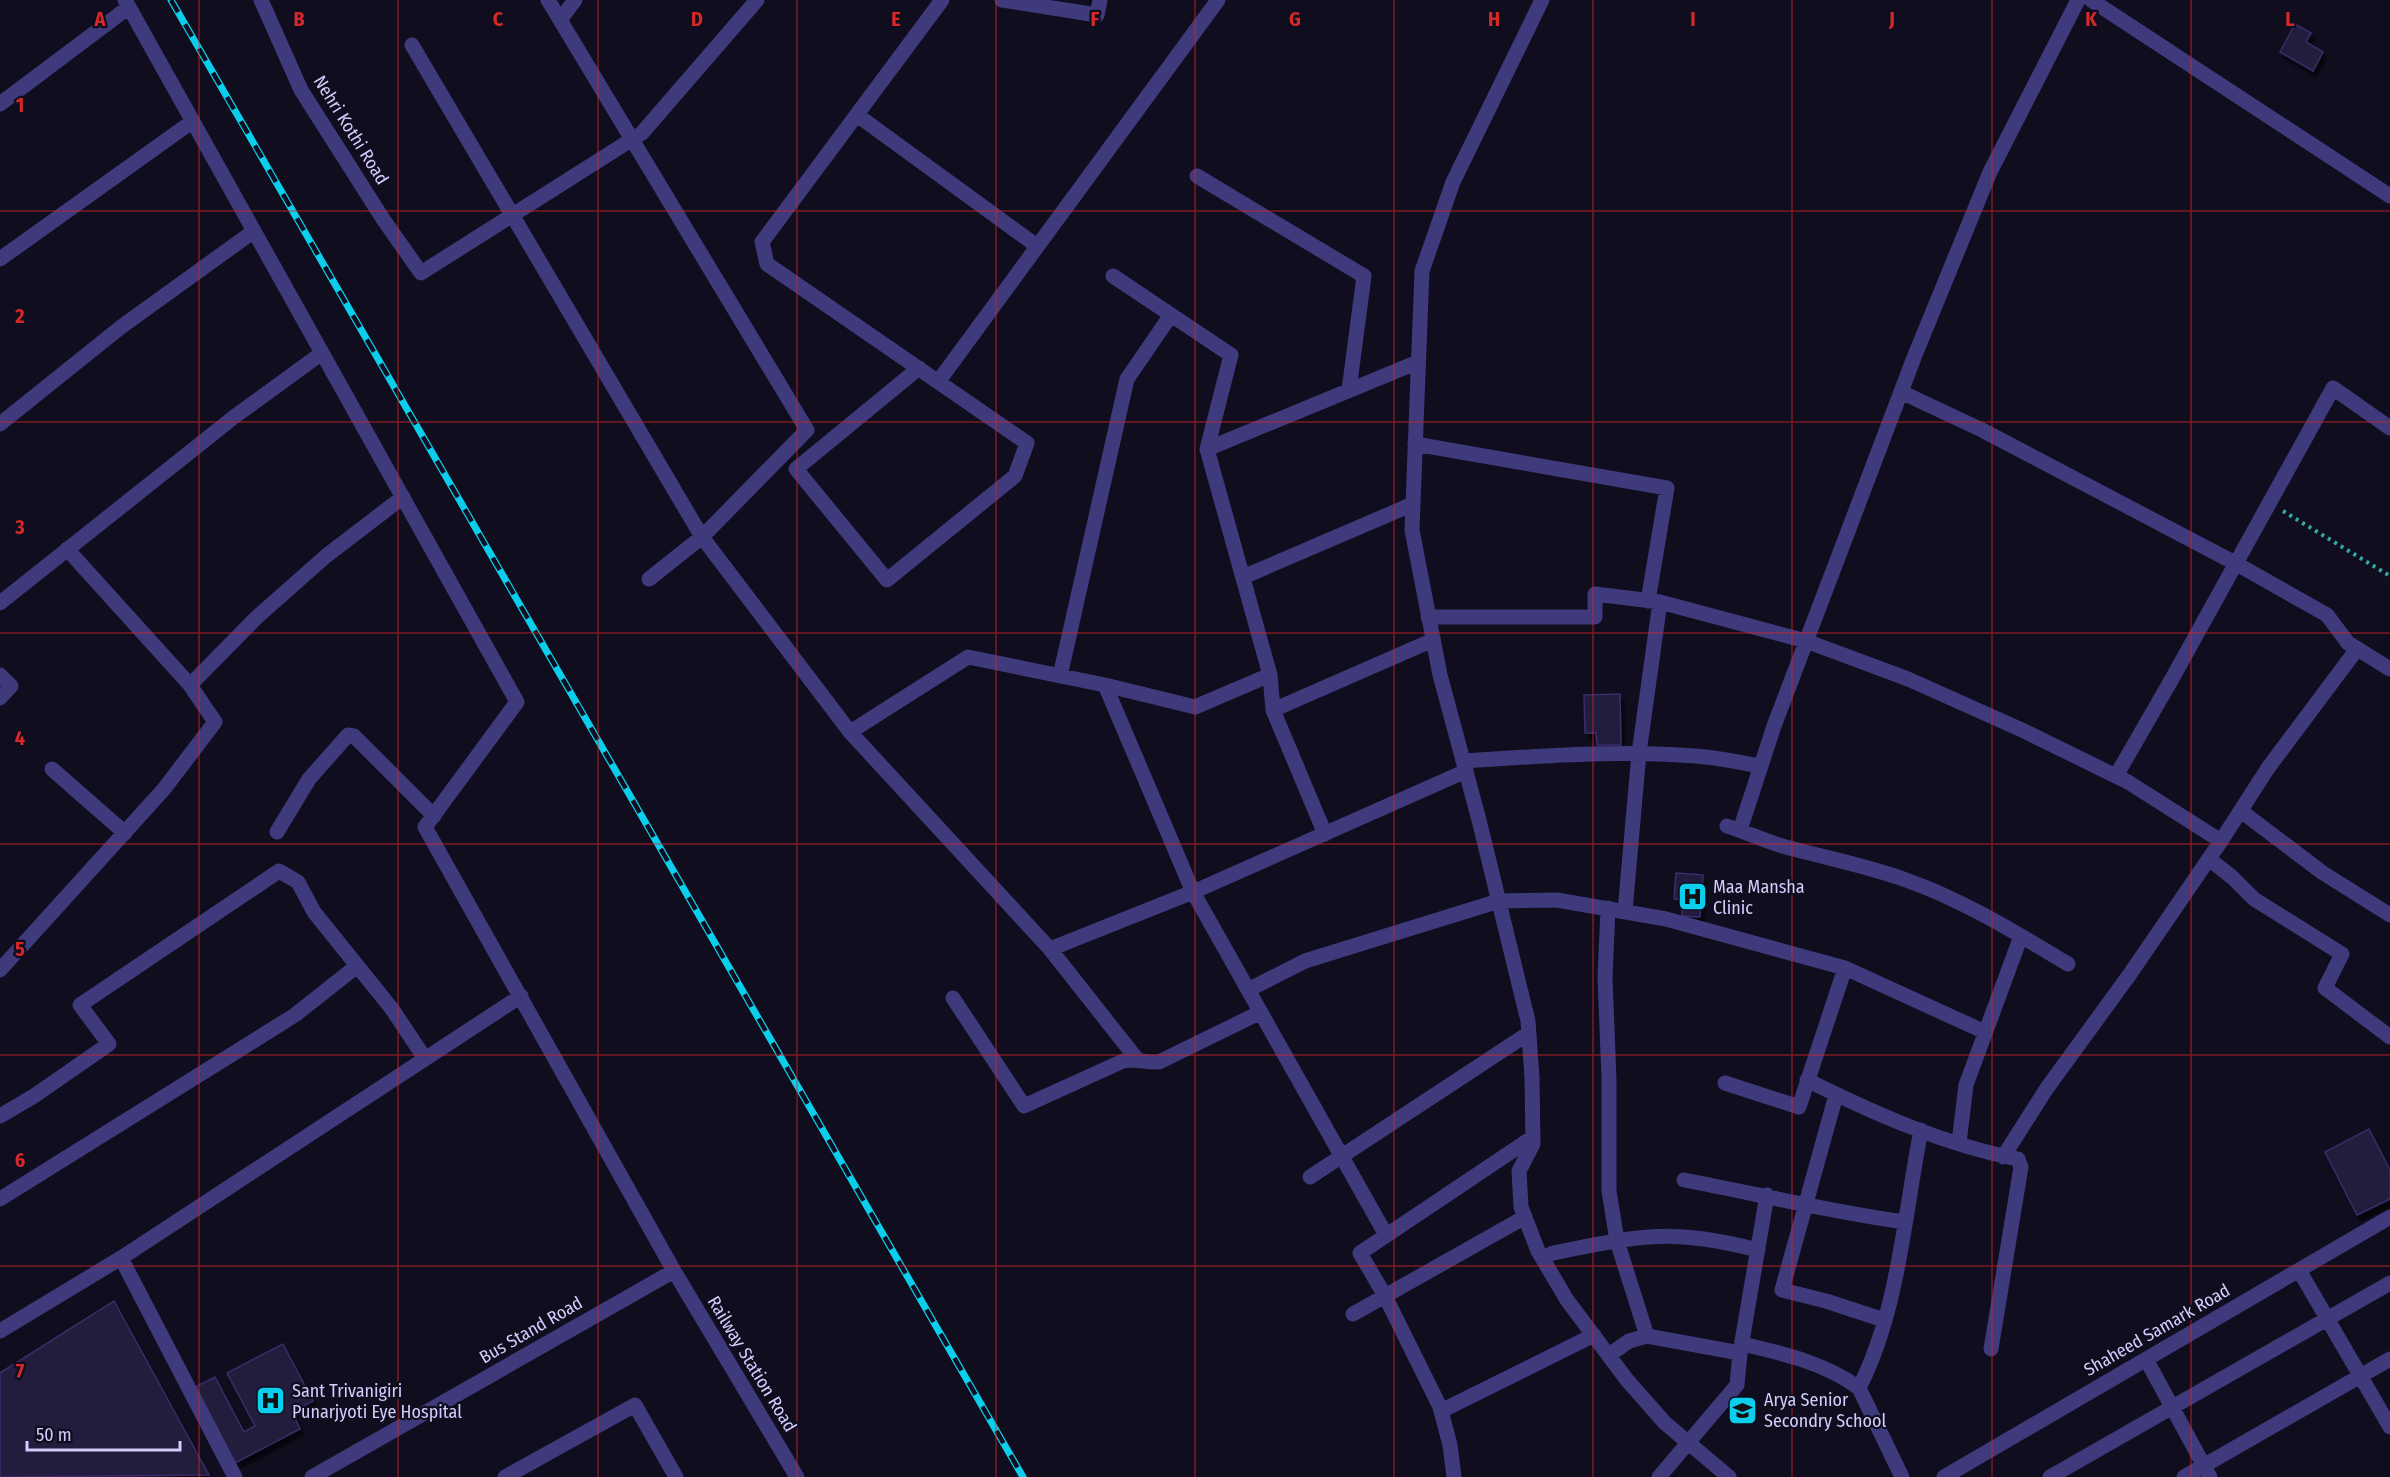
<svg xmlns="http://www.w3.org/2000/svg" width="2390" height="1477" viewBox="0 0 2390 1477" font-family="'Fira Sans Condensed',sans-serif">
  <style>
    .building { fill: #221a3e; stroke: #3a2d69; stroke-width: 1.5; filter: url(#shadow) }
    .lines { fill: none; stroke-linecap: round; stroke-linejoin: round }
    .path { stroke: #32aaa7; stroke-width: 4; stroke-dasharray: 3 4.5; stroke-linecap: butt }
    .minor { stroke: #3e3a7b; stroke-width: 15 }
    .rail-casing { stroke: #0aceeb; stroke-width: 7 }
    .rail { stroke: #100d1e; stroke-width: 4.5; stroke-dasharray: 14; stroke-linecap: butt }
    .grid { fill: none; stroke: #d62828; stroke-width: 1.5; stroke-opacity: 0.55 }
    .labels { text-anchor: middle; stroke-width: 4.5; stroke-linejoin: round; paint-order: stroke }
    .street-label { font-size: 18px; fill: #d3ccfd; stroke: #100d1e }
    .poi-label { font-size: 18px; fill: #d3ccfd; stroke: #100d1e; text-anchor: start }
    .grid-label { font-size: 20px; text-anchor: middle; font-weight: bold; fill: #d62828; stroke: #100d1e; stroke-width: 4.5; stroke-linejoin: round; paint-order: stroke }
  </style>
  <defs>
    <filter id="shadow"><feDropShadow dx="3.5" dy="6" stdDeviation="1.5" flood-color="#0009"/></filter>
  </defs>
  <rect width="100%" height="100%" fill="#100d1e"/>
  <path class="building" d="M2295 24 2311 33 2306 42 2323 52 2313 71 2280 52Z
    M1620 694 1621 745H1597L1596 733H1585L1584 695Z
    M1676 873 1703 875 1700 917 1682 916 1683 900 1674 899Z
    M2369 1129 2390 1170V1199L2357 1215 2325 1152Z
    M114 1301 209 1475 0 1477V1373Z
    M283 1344 313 1401 292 1412 300 1429 233 1464 193 1388 215 1377 244 1432 255 1426 227 1373Z"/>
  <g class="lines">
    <path class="path" d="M2283 511 2390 576"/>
    <path class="minor" d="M125 0 517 702 425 827 674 1271 797 1477
      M261 0 301 90 383 219 421 273 642 133 757 0
      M548 0 807 430 702 537 649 579
      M1002 0 1097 15 1100 0
      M1542 0 1453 182 1422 271 1412 530 1440 675 1479 820 1528 1021 1532 1078 1533 1144 1519 1171 1521 1207 1538 1251 1567 1300 1627 1380 1665 1423 1729 1477
      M2091 0 2390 196
      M560 20 575 0
      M412 45 702 537 850 732 1050 949 1136 1058
      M0 104 129 7
      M857 115 1037 246
      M1197 176 1364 276 1349 390
      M0 259 193 121
      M1113 276 1231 355 1207 449
      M919 368 796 469 887 580 1015 476 1027 443 767 264 762 242 942 0
      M938 382 1218 0
      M1901 392 1982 430 2235 563 2327 615 2348 643 2390 669
      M0 424 121 327 254 231
      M1415 444 1667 488 1648 601
      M1243 577 1413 504
      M0 603 234 417 322 353
      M1428 617H1595V594L1660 602 1806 641 1908 679 2022 730 2128 782 2221 841
      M0 675 11 686 0 698
      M1270 675 1195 707 1105 685 1193 892 1386 1235
      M1060 676 1127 379 1171 315
      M190 685 256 618 326 556 403 497
      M1273 710 1433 640
      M850 732 968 657 1105 685
      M1463 761C1544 756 1626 749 1706 757 1724 759 1743 763 1761 766
      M52 769 125 833
      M2116 776 2173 677 2333 388 2390 428
      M2241 811 2323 873 2390 915
      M1727 826C1745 832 1761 839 1779 845 1821 857 1865 865 1906 880 1963 900 2016 933 2068 964
      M1740 830 1774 726 1915 355 1990 172 2078 0
      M277 832 309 779 348 735 354 736 434 816
      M1325 834 1273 710 1270 675 1207 449 1418 362
      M2209 859 2232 877 2254 899 2342 954 2325 988 2390 1037
      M1608 908 1605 978 1609 1079V1191L1617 1241 1647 1336
      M1625 911 1639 753 1660 602
      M1050 949 1193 892 1466 771
      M0 970 164 789 215 722 190 685 67 549
      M1248 990 1305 961 1499 901 1557 900 1666 919 1845 968 1985 1032
      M953 998 1024 1106 1123 1061C1136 1058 1146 1063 1159 1062L1261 1012
      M1807 1080C1873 1113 1945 1145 2018 1159L2021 1167 1991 1349
      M1725 1083 1799 1107 1845 968
      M1836 1095 1782 1290 1826 1301 1884 1320
      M0 1116 34 1096 109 1044 80 1005 279 871 298 882 314 912 392 1009 424 1057
      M1959 1143 1966 1085 2021 936
      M2003 1157 2047 1088 2130 974 2221 841 2268 768 2357 649
      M1310 1177 1529 1033
      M1684 1180C1758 1194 1831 1212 1905 1222
      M0 1199 295 1015 357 966
      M121 1258 235 1477
      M1542 1258 1553 1253C1585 1247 1617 1239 1649 1237 1686 1234 1722 1241 1758 1250
      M2299 1270 2390 1427
      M1353 1314 1525 1217
      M0 1331 121 1258 521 996
      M1742 1344C1782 1353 1825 1363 1859 1388L1902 1477
      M1609 1355 1629 1341 1647 1336 1740 1353
      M2146 1359 2210 1477
      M1859 1388C1899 1309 1904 1216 1921 1130
      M1441 1411 1594 1335
      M312 1477 674 1271
      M505 1477 635 1405 676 1477
      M1454 1477 1450 1445 1440 1407 1385 1296 1360 1253 1533 1137
      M1659 1477 1737 1385 1740 1353 1767 1195
      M1944 1477 2390 1217
      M2050 1477 2390 1283
      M2184 1477 2390 1359"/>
    <defs>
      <path id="rail" d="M171 0 1023 1477"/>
    </defs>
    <use href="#rail" class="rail-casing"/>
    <use href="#rail" class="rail"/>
  </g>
  <path class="grid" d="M199 0V1477M398 0V1477M598 0V1477M797 0V1477M996 0V1477M1195 0V1477M1394 0V1477M1593 0V1477M1792 0V1477M1992 0V1477M2191 0V1477M0 211H2390M0 422H2390M0 633H2390M0 844H2390M0 1055H2390M0 1266H2390"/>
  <defs>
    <symbol id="hospital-square" viewBox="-11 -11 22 22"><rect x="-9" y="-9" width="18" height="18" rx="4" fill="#0aceeb" stroke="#100d1e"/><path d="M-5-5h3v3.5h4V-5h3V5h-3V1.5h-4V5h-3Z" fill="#111"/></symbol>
    <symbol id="school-square" viewBox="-11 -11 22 22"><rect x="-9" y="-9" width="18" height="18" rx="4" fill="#0aceeb" stroke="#100d1e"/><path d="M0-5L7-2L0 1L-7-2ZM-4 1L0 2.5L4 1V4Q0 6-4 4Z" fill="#111"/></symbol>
  </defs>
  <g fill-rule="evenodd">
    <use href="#hospital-square" x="1676" y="880" width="33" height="33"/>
    <use href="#hospital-square" x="254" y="1384" width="33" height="33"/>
    <use href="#school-square" x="1726" y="1394" width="33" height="33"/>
  </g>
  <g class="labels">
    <g class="street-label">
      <text transform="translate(351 130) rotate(58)" y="6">Nehri Kothi Road</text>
      <text transform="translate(531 1330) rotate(-30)" y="6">Bus Stand Road</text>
      <text transform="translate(2157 1330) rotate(-30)" y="6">Shaheed Samark Road</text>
      <text transform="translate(752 1364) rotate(59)" y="6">Railway Station Road</text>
    </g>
    <g class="poi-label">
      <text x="1713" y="893">Maa Mansha<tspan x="1713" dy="21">Clinic</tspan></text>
      <text x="292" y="1397">Sant Trivanigiri<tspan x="292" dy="21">Punarjyoti Eye Hospital</tspan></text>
      <text x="1764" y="1406">Arya Senior<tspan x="1764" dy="21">Secondry School</tspan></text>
    </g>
  </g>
  <g class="grid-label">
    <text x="100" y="26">A</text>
    <text x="299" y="26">B</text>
    <text x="498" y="26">C</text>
    <text x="697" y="26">D</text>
    <text x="896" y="26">E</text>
    <text x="1095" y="26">F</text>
    <text x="1295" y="26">G</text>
    <text x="1494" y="26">H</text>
    <text x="1693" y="26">I</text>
    <text x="1892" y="26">J</text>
    <text x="2091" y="26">K</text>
    <text x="2290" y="26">L</text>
    <text x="20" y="112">1</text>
    <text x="20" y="323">2</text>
    <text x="20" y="534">3</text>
    <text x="20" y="745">4</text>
    <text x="20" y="956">5</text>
    <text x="20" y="1167">6</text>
    <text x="20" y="1378">7</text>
  </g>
  <path d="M27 1441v9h153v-9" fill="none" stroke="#d3ccfd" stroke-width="3"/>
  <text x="36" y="1441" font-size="18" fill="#d3ccfd" stroke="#100d1e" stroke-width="4.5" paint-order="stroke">50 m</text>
</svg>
